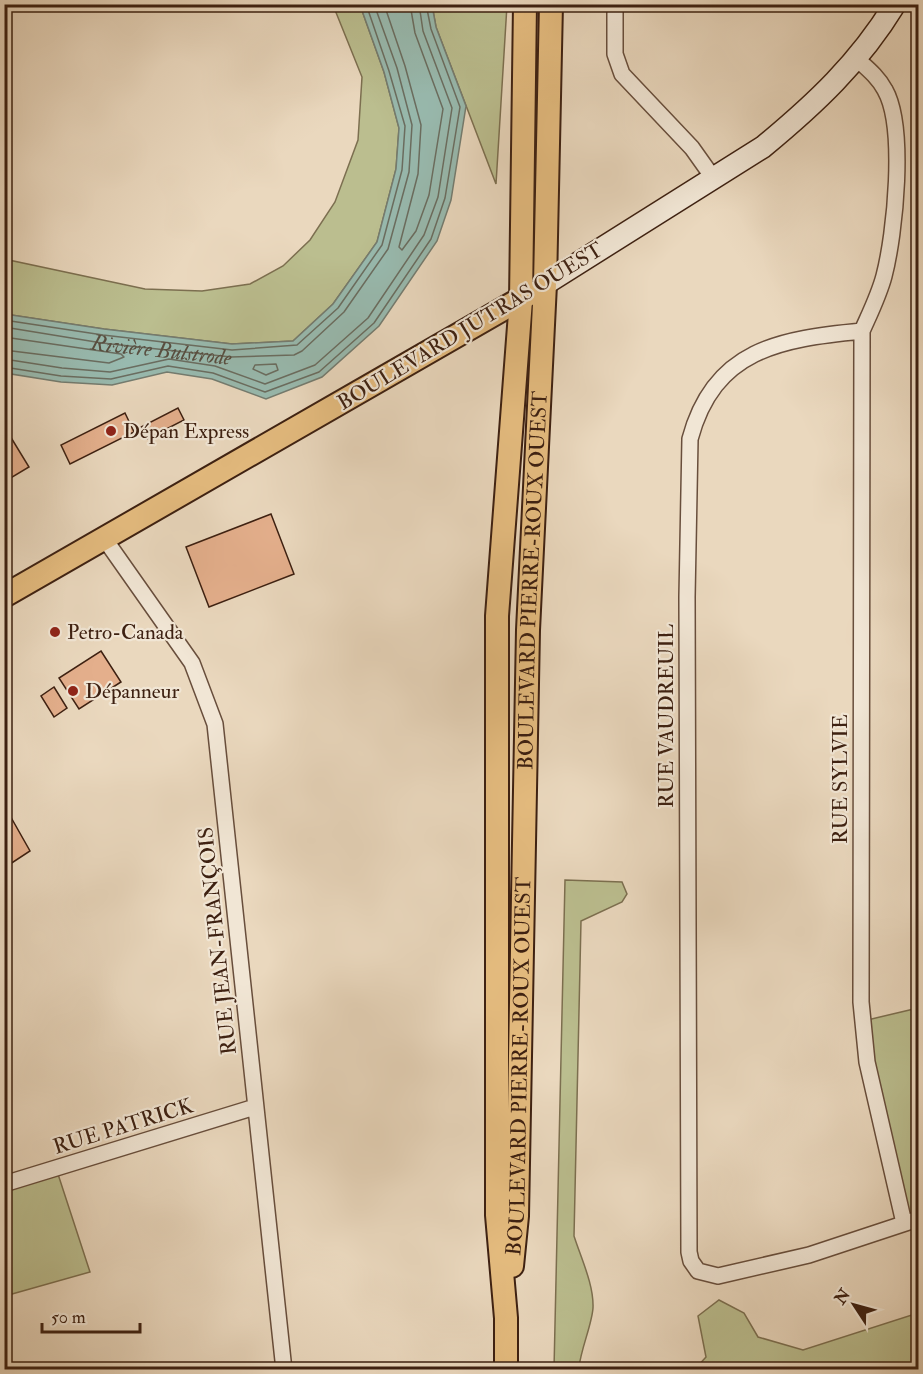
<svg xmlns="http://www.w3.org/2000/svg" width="923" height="1374" viewBox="0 0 923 1374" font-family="'IM FELL Double Pica',serif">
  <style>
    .green { fill: #bbbe8f; stroke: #7c6f50; stroke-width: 1.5 }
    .water { fill: #98baaf; stroke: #747c70; stroke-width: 1.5 }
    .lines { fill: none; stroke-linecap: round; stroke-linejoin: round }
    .shore { stroke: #6a6d60; stroke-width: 1.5 }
    .building { fill: #e4af8c; stroke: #3d2011; stroke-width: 1.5 }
    .minor-casing { stroke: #684e3c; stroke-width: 18 }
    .secondary-casing { stroke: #3d2011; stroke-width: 24 }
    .primary-casing { stroke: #3d2011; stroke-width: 26 }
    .minor { stroke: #f1e6d5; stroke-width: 15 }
    .secondary { stroke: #f1e6d5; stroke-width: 21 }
    .primary { stroke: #e5bc7f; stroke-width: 22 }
    .poi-dot { fill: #8f2418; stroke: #f1e6d5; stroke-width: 2 }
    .labels { text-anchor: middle; stroke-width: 4.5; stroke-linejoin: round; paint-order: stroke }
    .street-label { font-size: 21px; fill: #3d2011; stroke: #f1e6d5 }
    .poi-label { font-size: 21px; fill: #3d2011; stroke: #f1e6d5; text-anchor: start }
    .water-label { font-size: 22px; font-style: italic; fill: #584e40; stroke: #f1e6d5 }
  </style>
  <rect width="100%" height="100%" fill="#ead8be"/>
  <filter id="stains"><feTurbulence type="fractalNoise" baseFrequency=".00333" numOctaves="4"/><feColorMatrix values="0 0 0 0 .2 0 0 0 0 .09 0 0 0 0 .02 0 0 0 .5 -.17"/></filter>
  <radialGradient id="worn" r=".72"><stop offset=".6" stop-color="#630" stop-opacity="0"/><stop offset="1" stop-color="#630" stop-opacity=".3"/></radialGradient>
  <path class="green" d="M333 5H360L384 72 399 128 396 169 377 242 333 304 293 341 232 344 104 329 5 314 4 259 145 289 202 291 250 284 283 266 310 240 335 202 358 140 362 77Z
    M432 5H507L496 184 436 27Z
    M565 880 622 882 627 894 622 902 581 921 574 1236C581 1258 594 1285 593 1308 592 1324 581 1349 579 1367L582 1370 554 1369Z
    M918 1008V1219L904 1223 863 1021Z
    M56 1168 90 1272 5 1296V1184Z
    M719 1300 744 1313 758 1337 803 1350 918 1313V1369H695L706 1357 698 1316Z"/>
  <path class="water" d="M360 5H432L436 27 466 106 451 200 437 241 379 326 322 377 266 399 212 379 167 372 112 385 61 382 5 373V314L104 329 232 344 293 341 333 304 377 242 396 169 399 128 384 72Z"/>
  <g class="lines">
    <g class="shore">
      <path d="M384 4 405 66 421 125 418 174 399 247 402 250 416 231 429 195 443 109 415 33 410 4"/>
      <path d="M4 320 103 335 232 350 297 345 338 308 382 245 402 170 405 126 389 71 366 4"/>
      <path id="s1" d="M4 327 102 343 231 357 294 355 302 351 344 312 388 249 409 172 412 125 397 68 374 4"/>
      <path d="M4 337 121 354 124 357 109 363 4 350"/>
      <path d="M4 359 62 368 110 372 169 359 215 366 265 384 315 365 368 318 424 235 438 197 452 108 423 31 419 4"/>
      <path d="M276 364 278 370 266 375 253 369 255 365Z"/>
      <path d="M4 367 61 376 111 379 168 366 213 373 265 392 319 372 374 323 431 239 445 198 460 107 431 29 426 4"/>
    </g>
  </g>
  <path class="building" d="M178 408 184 420 147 439 141 427Z
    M125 413 134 432 70 464 61 445Z
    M7 431 29 467 4 482V433Z
    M271 514 294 574 209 607 186 547Z
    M101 651 121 682 79 709 59 678Z
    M54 687 67 708 54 717 41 696Z
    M4 805 30 851 4 868Z"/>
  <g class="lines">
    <defs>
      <path id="minor" d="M615 4V54L622 74 692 148 714 179
        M858 60C868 69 878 77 885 90 906 127 895 234 884 276 879 295 870 313 862 331 780 339 714 349 690 439L687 597 689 1252 691 1261 698 1271 718 1276 809 1255 918 1219
        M862 331 861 1002 867 1062 904 1223
        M104 538 192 663 215 724 284 1370
        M4 1184 255 1107"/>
      <path id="secondary" d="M545 284 763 147C815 104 859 63 895 4"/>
      <g id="primary">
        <path d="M4 596 531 293"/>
        <path id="s2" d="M512 1266 517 1216 528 630 545 284 551 4"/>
        <path d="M506 1370V1318L497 1215V616L521 300 525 4"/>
      </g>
    </defs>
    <use href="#minor" class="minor-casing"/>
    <use href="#secondary" class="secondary-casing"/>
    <use href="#primary" class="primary-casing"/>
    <use href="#minor" class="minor"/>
    <use href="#secondary" class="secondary"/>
    <use href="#primary" class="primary"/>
  </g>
  <g class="poi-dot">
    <circle cx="111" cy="431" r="6"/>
    <circle cx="55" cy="632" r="6"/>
    <circle cx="73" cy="691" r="6"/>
  </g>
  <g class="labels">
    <g class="street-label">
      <text transform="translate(470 326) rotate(-31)" y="7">BOULEVARD JUTRAS OUEST</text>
      <text dy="7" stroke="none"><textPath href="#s2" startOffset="686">BOULEVARD PIERRE-ROUX OUEST</textPath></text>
      <text transform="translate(666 716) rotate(-90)" y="7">RUE VAUDREUIL</text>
      <text transform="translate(840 779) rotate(-90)" y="7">RUE SYLVIE</text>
      <text transform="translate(217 941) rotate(-96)" y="7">RUE JEAN-FRANÇOIS</text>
      <text dy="7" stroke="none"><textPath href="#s2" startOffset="200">BOULEVARD PIERRE-ROUX OUEST</textPath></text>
      <text transform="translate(123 1126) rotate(-17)" y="7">RUE PATRICK</text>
    </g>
    <g class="poi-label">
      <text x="123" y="438">Dépan Express</text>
      <text x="67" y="639">Petro-Canada</text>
      <text x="85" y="698">Dépanneur</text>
    </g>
    <g class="water-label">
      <text dy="8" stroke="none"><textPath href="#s1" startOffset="159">Rivière Bulstrode</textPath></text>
    </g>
  </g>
  <rect width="923" height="1374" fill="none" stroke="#ead8be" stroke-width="24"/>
  <rect x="6" y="6" width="911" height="1362" fill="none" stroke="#3d2011" stroke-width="3"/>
  <rect x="12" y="12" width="899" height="1350" fill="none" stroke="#3d2011" stroke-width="1.5"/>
  <g transform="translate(854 1305) rotate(306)" stroke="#f1e6d5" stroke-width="4.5" paint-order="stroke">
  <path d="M0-4.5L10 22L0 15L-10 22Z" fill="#3d2011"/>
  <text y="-9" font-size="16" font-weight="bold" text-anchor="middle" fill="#3d2011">N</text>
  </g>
  <path d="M42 1323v9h98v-9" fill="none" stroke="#3d2011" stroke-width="3"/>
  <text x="51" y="1323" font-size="18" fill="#3d2011" stroke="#f1e6d5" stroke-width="4.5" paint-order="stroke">50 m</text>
  <rect width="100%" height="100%" filter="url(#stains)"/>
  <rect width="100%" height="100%" fill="url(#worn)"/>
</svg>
